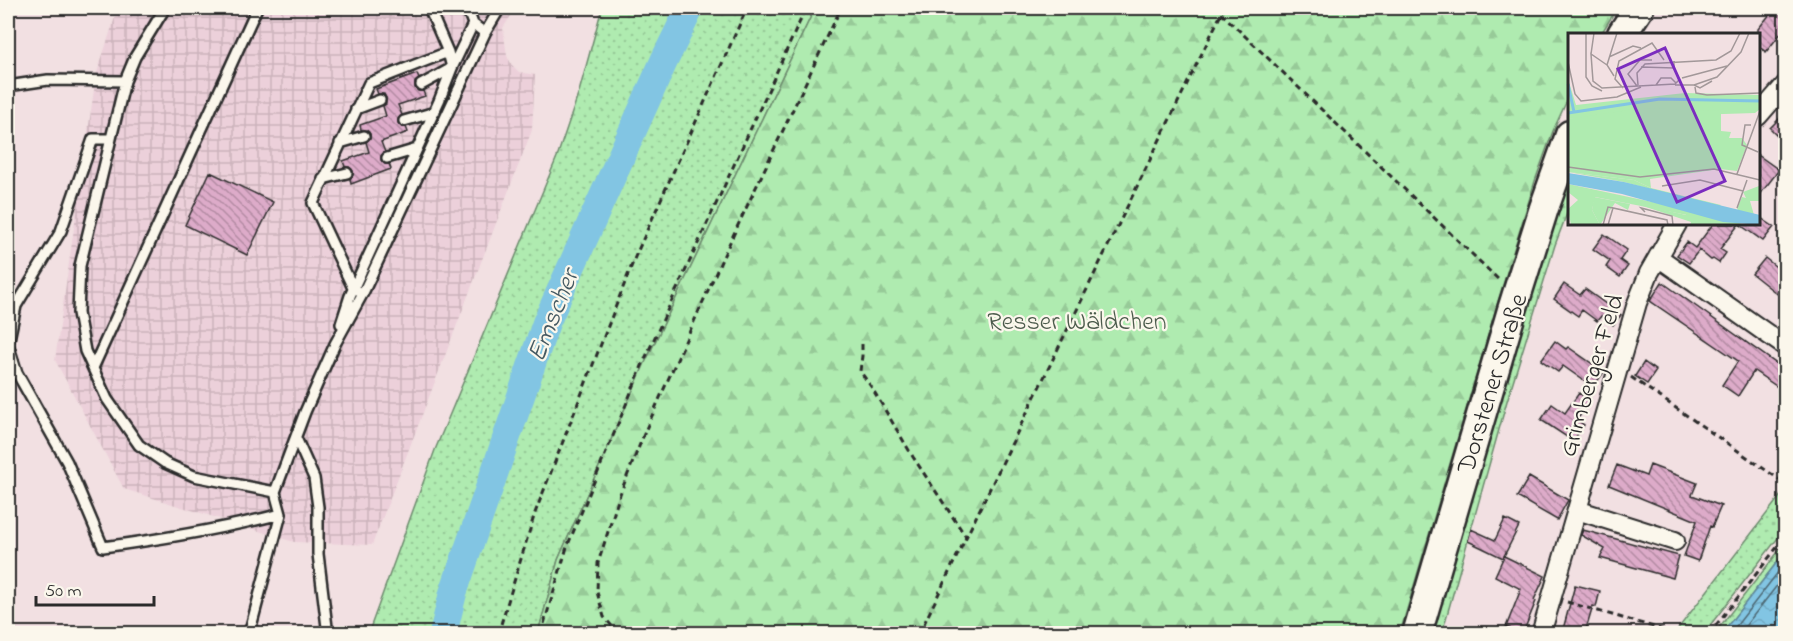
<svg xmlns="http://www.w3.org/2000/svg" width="1793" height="641" viewBox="0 0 1793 641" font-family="'Indie Flower',sans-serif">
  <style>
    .industrial { fill: url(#industrial-grid) }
    .grass { fill: url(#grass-dots); stroke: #6d8b6e; stroke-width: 1.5 }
    .forest { fill: url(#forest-firs); stroke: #6d8b6e; stroke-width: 1.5 }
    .water { fill: url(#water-waves); stroke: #5f8799; stroke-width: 1.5 }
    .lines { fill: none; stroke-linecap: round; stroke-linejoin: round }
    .shore { stroke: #4e6975; stroke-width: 1.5 }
    .river { stroke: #82c5e3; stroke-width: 28 }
    .building { fill: url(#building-back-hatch); stroke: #2b2b2b; stroke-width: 1.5 }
    .service-casing { stroke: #2b2b2b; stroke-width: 14 }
    .minor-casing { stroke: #2b2b2b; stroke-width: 22 }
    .primary-casing { stroke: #2b2b2b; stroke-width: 33 }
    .path { stroke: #2b2b2b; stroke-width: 3; stroke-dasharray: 6 4.5; stroke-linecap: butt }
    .service { stroke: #fbf7ec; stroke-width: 9 }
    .minor { stroke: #fbf7ec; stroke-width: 18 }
    .primary { stroke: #fbf7ec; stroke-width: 28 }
    .labels { text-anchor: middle; stroke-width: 4.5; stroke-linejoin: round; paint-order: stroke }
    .park-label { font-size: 26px; fill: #4c5b4c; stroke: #fbf7ec }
    .street-label { font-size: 26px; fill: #2b2b2b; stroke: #fbf7ec }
    .water-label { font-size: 27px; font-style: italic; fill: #455962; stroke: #fbf7ec }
    .inset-river { fill: none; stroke: #82c5e3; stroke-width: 3 }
    .inset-road { fill: none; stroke: #a29899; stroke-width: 1.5 }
    .view { fill: #7b2cbf; fill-opacity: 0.15; stroke: #7b2cbf; stroke-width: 3 }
    .inset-edge { fill: none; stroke: #2b2b2b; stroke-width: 3 }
  </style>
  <defs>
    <pattern id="industrial-grid" width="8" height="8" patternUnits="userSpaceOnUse" patternTransform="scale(1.5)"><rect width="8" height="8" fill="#ecd0da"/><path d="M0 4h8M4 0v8" fill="none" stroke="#cbb3bb"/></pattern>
    <pattern id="grass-dots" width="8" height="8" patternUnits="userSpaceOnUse" patternTransform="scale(1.5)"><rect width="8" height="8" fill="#afebb0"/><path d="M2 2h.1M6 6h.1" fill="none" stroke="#97ca98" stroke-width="1.8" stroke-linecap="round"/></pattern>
    <pattern id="forest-firs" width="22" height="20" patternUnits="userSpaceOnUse" patternTransform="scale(1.5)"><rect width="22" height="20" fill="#afebb0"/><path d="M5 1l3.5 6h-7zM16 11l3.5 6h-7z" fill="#97ca98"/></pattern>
    <pattern id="water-waves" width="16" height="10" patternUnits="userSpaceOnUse" patternTransform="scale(1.5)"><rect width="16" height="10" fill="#82c5e3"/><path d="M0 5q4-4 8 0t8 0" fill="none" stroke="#70a9c3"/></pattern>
    <pattern id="building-back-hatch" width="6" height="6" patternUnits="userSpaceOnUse" patternTransform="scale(1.5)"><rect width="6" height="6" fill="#ddabc9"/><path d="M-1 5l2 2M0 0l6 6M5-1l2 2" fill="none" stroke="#b38ba3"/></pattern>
  </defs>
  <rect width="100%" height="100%" fill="#f2e0e2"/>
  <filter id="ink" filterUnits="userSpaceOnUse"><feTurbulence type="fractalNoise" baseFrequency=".0167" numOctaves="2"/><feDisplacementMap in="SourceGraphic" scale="12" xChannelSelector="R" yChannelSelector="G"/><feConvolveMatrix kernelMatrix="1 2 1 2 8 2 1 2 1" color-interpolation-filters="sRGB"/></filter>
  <g filter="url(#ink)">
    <path class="industrial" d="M118 8H516L503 28 507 56 512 65 519 72 535 75 532 130 372 545 294 542 124 489 55 360 96 76Z"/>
    <path class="grass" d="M602 8H815L645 363 558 560 538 633 368 634 435 450 557 157 579 92Z
      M1569 162V208L1555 245 1507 401 1442 633 1428 634Z
      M1785 490V529L1704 633H1689L1677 630Z
      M1785 543V552L1722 633 1714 634Z"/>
    <path class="forest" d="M815 8H1617L1601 34H1570L1569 96 1553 131 1535 181 1499 298 1400 633H538L558 560 645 363Z"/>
    <path class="water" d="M1785 552V633H1722Z"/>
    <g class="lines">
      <path class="shore" d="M1730 634 1786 562
        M1739 634 1786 574"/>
      <path class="river" d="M443 634 453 593 546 323 664 61 690 8"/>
    </g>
    <path class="building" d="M1775 8H1781L1785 11V28L1766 52 1758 46V29Z
      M417 74 419 79 415 82V88L418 91H423L425 96 398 105 402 115 398 119V123L402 127H406L408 132 381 142 385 152 381 156V160L385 164H389L391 169 351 184 350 179 353 175V171L349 167H345L343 161 369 152 366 142 370 138V134L366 130H361L360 125 386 116 383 106 386 104V98L384 94H378L376 89Z
      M1785 113V143L1770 128Z
      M1758 155 1779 170 1758 197Z
      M210 172 273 202 247 255 185 225Z
      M1758 216 1774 227 1763 241 1739 224 1720 249 1726 253 1719 263 1713 259 1711 260 1699 250 1689 263 1677 255 1687 242 1695 248 1713 224H1758Z
      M1604 234 1627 250 1620 260 1628 266 1620 277 1606 267 1610 261 1593 249Z
      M1765 258 1785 274V300L1752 274Z
      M1662 282 1785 370V392L1754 371 1738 396 1722 385 1738 361 1650 301Z
      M1564 284 1580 295 1585 289 1621 315 1613 325 1601 316 1597 321 1582 310 1578 316 1554 299Z
      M1555 341 1566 349 1568 347 1604 372 1593 387 1563 366 1558 372 1541 360Z
      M1644 362 1656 371 1647 384 1635 376Z
      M1579 393 1590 401 1577 420 1584 425 1573 441 1541 420 1552 404 1565 413Z
      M1617 465 1646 476 1650 465 1671 473 1697 483 1692 495 1721 506 1712 527 1710 526 1698 561 1684 556 1697 521 1609 485Z
      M1529 477 1568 500 1557 520 1517 497Z
      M1505 519 1519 526 1503 558 1468 541 1471 529 1495 540Z
      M1583 530 1679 556 1673 578 1600 558 1605 549 1581 535Z
      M1504 556 1545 576 1534 600 1536 601 1523 633 1506 627 1521 589 1495 576Z
      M1575 585 1600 591 1596 607 1593 606 1585 633H1562Z"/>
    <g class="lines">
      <defs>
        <path id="service" d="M165 8 135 57 125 81 80 266 78 313 85 351 107 399 139 445 165 463 194 476 275 492
          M467 8 473 24 485 33
          M421 85 452 68 473 24
          M8 86 48 80 125 81
          M356 109 380 100
          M404 121 435 112
          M111 139H93L61 231 16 306 8 344 17 373 67 462 103 547C163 539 222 529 281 514
          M340 143 364 136
          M387 158 417 149
          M323 179 347 173
          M357 290 353 288 313 203 369 83 448 52
          M341 324 350 296 439 101 452 68 448 52 429 8
          M93 368 257 8
          M296 438 314 478 318 507V554L327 627 325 634
          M249 634 281 514 275 492 305 412 335 344 363 293 485 33 500 8"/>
        <path id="minor" d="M1758 116 1786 84
          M1658 257 1786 347
          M1577 510 1675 541
          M1541 634 1637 303 1649 273 1677 224"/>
        <path id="primary" d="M1622 34 1639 8
          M1417 634 1512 310 1544 208 1570 135"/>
      </defs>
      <use href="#service" class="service-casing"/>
      <use href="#minor" class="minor-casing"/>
      <use href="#primary" class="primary-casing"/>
      <path class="path" d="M1221 13 1499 280
        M862 344V356L860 371 872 388 913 457 966 537
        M1631 377 1786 484
        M1567 602 1678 634
        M498 634 535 513 635 257 747 8
        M541 634 567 547 644 361 806 8
        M619 634 604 617 597 592 598 563 620 494 646 429 722 259 841 8
        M919 634 1224 8
        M1709 634 1786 536"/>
      <use href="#service" class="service"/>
      <use href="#minor" class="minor"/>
      <use href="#primary" class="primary"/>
    </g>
  </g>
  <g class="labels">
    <g class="park-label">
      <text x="1077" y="329">Resser Wäldchen</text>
    </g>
    <g class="street-label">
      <text transform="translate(1590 375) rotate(-73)" y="9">Grimberger Feld</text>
      <text transform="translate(1491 383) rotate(-73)" y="9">Dorstener Straße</text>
    </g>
    <g class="water-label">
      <text transform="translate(552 315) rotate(-68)" y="9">Emscher</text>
    </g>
  </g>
  <g transform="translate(1568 33)">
    <rect width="192" height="192" fill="#f2e0e2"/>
    <path d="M0 46 8 72 117 60 192 62V76L187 80 0 86ZM0 139 66 147 83 155 153 172 151 174 158 176 56 149ZM191 153 192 168H182L186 182 173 180 169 176 174 164 178 165 175 159ZM26 164 62 171 60 177 47 170 32 192 24 177ZM69 171 118 182 119 178 179 192H122L123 189Z" fill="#afebb0"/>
    <path d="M74 75 153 78V98L163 99 161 105H174L179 112 169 138 152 136 82 146 83 155 66 147 0 139V86ZM0 151 89 170 119 178V182L27 164 24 177 32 192H3L0 176 10 167 0 159Z" fill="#afebb0"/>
    <path d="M0 140 56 149 192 182V192L155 189 54 161 0 151Z" fill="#82c5e3"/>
    <path class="inset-river" d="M0 51 6 79M0 80 92 66 192 68"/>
    <path class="inset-road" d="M18 0V44L24 53 34 58M23 21 26 0M41 24 65 13 73 15M0 29 7 61 13 68 49 64 73 54M39 32 23 21 25 48 34 55 107 51 111 47M73 34 106 35V28M46 43 39 32 49 0M114 45 159 33M70 52 69 40 77 31 148 27 163 18 172 0M88 52 93 45H103L108 50M107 52H126L149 44 173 19 181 0M126 52 132 55 144 48M69 53 60 41 72 27H84M127 54 128 60 139 62 192 60M55 55 47 46 51 28 84 10 96 27M183 92H177L174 112 190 119M0 134 72 144 146 136 192 147M169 141 192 78M94 153 132 147 175 158M169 175 179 147M77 179 73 175 104 183 105 192M35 192 40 174 45 175M40 192 45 175 99 187 100 192"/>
    <path class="view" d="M97 15 157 148 109 169 50 36Z"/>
    <rect width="192" height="192" class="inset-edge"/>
  </g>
  <rect width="1793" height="641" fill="none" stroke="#fbf7ec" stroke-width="30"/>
  <rect x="15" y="15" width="1763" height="611" fill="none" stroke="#2b2b2b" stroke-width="2" filter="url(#ink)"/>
  <path d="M36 596v9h118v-9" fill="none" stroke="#2b2b2b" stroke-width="3"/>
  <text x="45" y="596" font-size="18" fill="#2b2b2b" stroke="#fbf7ec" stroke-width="4.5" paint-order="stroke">50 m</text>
</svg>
